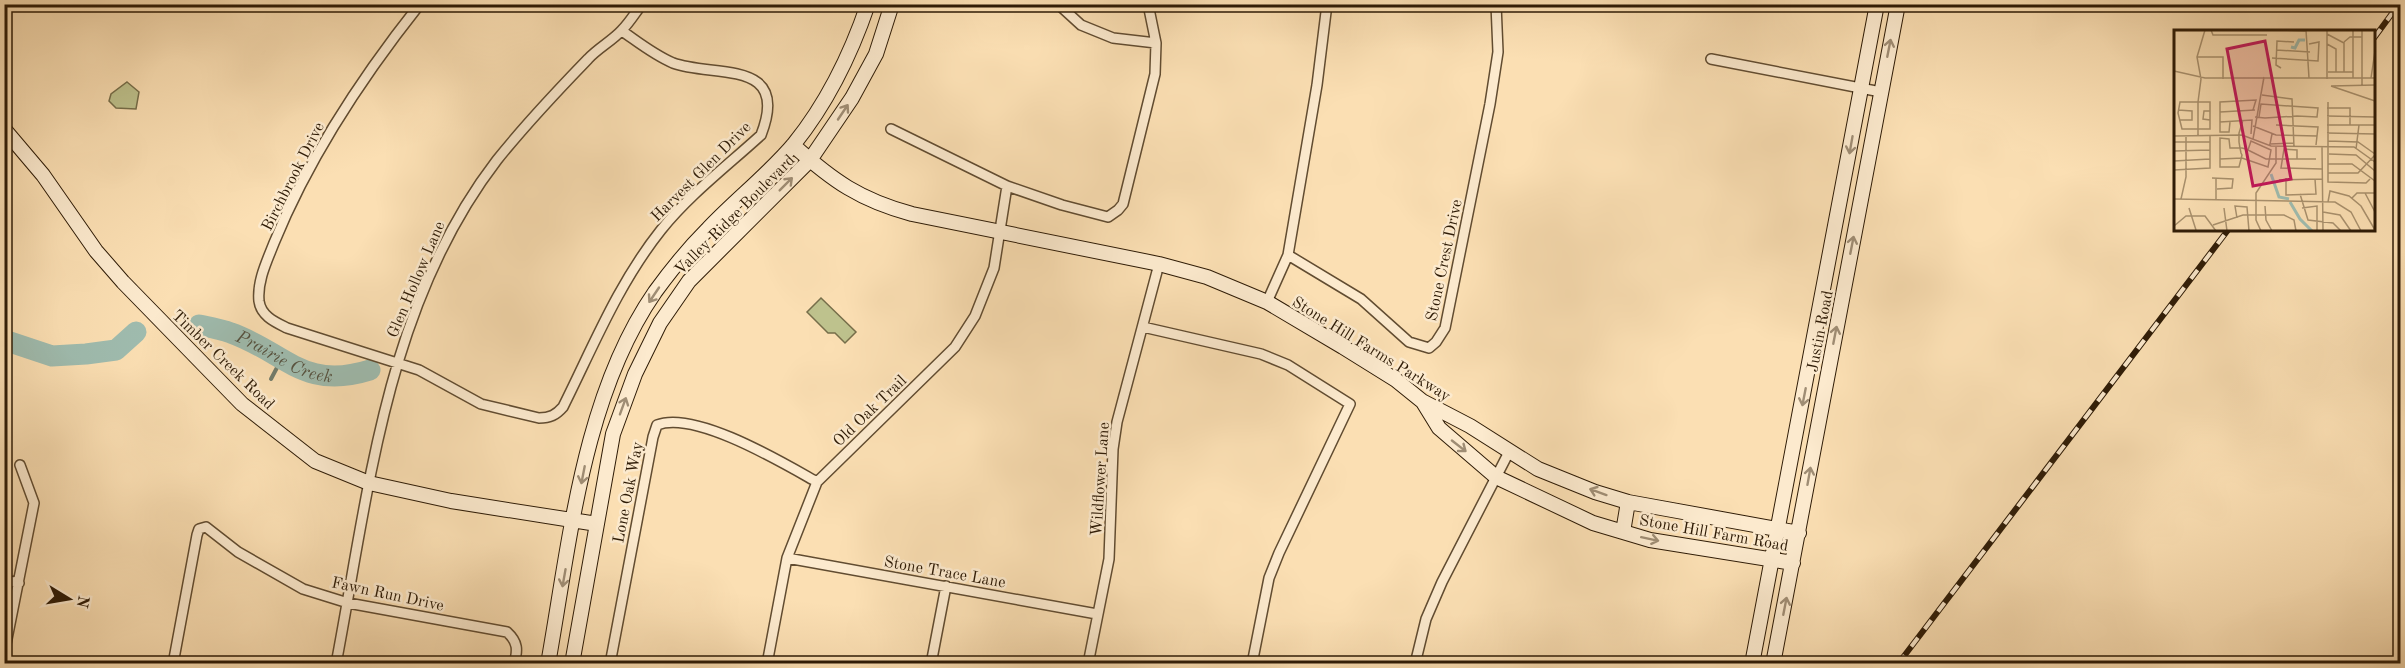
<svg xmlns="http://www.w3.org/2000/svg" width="2405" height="668" viewBox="0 0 2405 668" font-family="'Old Standard TT',serif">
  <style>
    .green { fill: #bec28d; stroke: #766e4a; stroke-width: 1.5 }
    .water { fill: #9fbcaf; stroke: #727c6b; stroke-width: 1.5 }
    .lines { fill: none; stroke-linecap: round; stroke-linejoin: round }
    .stream { stroke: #727c6b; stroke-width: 4 }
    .river { stroke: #9fbcaf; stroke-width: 21 }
    .street-casing { stroke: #614c31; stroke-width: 12 }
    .secondary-casing { stroke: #2e1b06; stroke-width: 16 }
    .street { stroke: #fceace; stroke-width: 9 }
    .secondary { stroke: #fceace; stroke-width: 14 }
    .rail-casing { stroke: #2e1b06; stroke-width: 6 }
    .rail { stroke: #fceace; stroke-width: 4; stroke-dasharray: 11; stroke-linecap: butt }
    .oneway { stroke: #9f8d74 }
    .labels { text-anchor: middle; stroke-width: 5; stroke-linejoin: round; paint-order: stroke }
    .street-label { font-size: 16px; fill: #2e1b06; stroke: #fceace }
    .water-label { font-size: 18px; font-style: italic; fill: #565341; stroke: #fceace }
    .inset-river { fill: none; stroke: #9fbcaf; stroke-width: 3 }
    .inset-road { fill: none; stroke: #a9916e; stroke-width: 1.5 }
    .view { fill: #c2185b; fill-opacity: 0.15; stroke: #c2185b; stroke-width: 3 }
    .inset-edge { fill: none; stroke: #2e1b06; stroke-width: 3 }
  </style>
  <rect width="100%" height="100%" fill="#fbdfb3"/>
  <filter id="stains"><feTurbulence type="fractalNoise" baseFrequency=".00333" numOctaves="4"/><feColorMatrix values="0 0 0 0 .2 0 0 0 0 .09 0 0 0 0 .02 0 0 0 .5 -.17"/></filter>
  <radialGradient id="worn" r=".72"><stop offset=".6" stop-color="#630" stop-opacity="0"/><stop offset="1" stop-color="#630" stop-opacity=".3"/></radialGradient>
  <path class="green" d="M127 82 139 92 136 109 116 108 109 101 111 94Z
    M821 298 856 332 845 343 835 333H828L807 312Z"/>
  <path class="water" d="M2372 657 2389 660 2387 663H2358Z"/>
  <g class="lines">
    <path class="stream" d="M271 379 281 360"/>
    <g class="river">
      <path id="s1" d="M199 325C209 327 221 329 231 333 285 352 303 391 370 370"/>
      <path d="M4 340 52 356 86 354 116 350 136 332"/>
    </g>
    <defs>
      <path id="street" d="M420 4C362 77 309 157 274 243 267 261 257 281 259 301 261 316 275 322 287 328L419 370 481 404 539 418C550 418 556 415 563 407 593 347 618 284 661 230 689 195 727 166 761 135 791 58 714 78 673 63 654 55 638 42 622 31
        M1058 4 1081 25 1113 38 1156 43
        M1711 59 1881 92
        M891 129 1007 186 1062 205 1108 217 1118 210 1123 204 1155 74 1156 43 1148 4
        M1288 255 1361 299 1409 342 1429 348 1436 342 1445 328 1490 104 1498 52 1496 4
        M1267 302 1288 255 1317 85 1327 4
        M1143 327 1261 354 1288 365 1350 404 1279 553 1269 578 1252 664
        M787 558 1097 614
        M4 580 19 583
        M4 654 34 503 20 465
        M173 664 197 535 199 529 206 527 238 552 303 589 348 603 507 632C518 642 518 650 514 664
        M336 664C369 491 386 304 497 160 525 125 557 91 588 59 598 48 612 41 622 30 630 22 635 13 642 4
        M610 664 653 437 657 425C695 410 783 463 817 482
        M767 664 787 558 817 482 955 347 975 316 994 268 1007 186
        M931 664 946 586
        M1088 664 1109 559 1113 449 1117 422 1159 264
        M1415 664 1426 619 1442 582 1509 452"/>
      <path id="secondary" d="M4 129 43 175 96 251 123 282 242 404 315 461 369 483 451 501 597 524
        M793 145C833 181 860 200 912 214L1159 264 1207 277 1267 302 1343 347 1396 380 1422 401 1470 426 1538 469 1595 492 1628 502 1799 533
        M1423 402 1439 428 1496 477 1593 523 1650 540 1793 563
        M1623 532 1628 502
        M548 664C570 541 583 396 655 292 671 270 688 249 707 230 735 200 768 175 794 144 827 103 851 54 868 4
        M572 664 613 434 635 374 660 323 689 281 810 160 852 98 876 54 892 4
        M1752 664 1877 4
        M1773 664 1898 4"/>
    </defs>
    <use href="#street" class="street-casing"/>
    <use href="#secondary" class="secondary-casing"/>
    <use href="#street" class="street"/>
    <use href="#secondary" class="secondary"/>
    <defs>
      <path id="rail" d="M2374 38 2399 4
        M1898 664 2228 230"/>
    </defs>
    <use href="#rail" class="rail-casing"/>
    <use href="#rail" class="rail"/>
  </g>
  <defs><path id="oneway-shaft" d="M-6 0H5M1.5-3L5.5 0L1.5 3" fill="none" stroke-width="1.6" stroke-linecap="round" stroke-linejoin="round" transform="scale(1.5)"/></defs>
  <g class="oneway">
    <use href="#oneway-shaft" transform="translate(1889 48) rotate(-79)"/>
    <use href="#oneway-shaft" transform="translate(843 112) rotate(-56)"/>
    <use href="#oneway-shaft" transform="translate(1851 145) rotate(100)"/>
    <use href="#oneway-shaft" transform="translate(786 184) rotate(-45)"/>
    <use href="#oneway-shaft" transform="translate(1852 245) rotate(-79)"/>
    <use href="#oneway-shaft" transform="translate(654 295) rotate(124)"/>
    <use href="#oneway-shaft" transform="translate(1835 335) rotate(-79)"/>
    <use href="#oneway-shaft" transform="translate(1804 397) rotate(101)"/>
    <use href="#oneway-shaft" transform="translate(623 406) rotate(-70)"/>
    <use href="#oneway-shaft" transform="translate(1459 446) rotate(38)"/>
    <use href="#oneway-shaft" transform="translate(583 475) rotate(101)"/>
    <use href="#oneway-shaft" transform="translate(1809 476) rotate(-80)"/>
    <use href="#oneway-shaft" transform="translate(1598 492) rotate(-160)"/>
    <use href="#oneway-shaft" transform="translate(1650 539) rotate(12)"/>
    <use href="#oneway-shaft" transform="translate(564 578) rotate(100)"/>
    <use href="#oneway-shaft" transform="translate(1785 606) rotate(-79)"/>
  </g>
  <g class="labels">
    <g class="street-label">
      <text transform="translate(700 171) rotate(-45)" y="6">Harvest Glen Drive</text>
      <text transform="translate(292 176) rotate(-63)" y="6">Birchbrook Drive</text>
      <text transform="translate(734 214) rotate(-45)" y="6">Valley Ridge Boulevard</text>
      <text transform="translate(1443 260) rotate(-78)" y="6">Stone Crest Drive</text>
      <text transform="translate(415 279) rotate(-67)" y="6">Glen Hollow Lane</text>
      <text transform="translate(1819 331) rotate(-79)" y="6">Justin Road</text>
      <text transform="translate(1372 348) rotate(32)" y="6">Stone Hill Farms Parkway</text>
      <text transform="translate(224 359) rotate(44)" y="6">Timber Creek Road</text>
      <text transform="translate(869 410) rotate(-44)" y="6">Old Oak Trail</text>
      <text transform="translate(1099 479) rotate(-86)" y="6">Wildflower Lane</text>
      <text transform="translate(627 492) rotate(-79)" y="6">Lone Oak Way</text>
      <text transform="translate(1714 532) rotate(10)" y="6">Stone Hill Farm Road</text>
      <text transform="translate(945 571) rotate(10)" y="6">Stone Trace Lane</text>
      <text transform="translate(388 593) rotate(12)" y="6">Fawn Run Drive</text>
    </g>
    <g class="water-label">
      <text dy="6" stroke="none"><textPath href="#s1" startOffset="92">Prairie Creek</textPath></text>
    </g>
  </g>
  <g transform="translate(2174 30)">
    <rect width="201" height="201" fill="#fbdfb3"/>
    <path class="inset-river" d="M117 17 121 18 125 10H131M97 144 105 167 115 169M116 172 126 189 138 201"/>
    <path class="inset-road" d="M37 0 39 5H93M104 0 132 1M132 0 135 48M153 4 170 13V42M170 12 176 7H188M153 14 162 19V42M102 20 136 22M23 27H49V49M98 28 144 31 145 12 135 14M107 38 102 35 103 11 120 12M0 41 31 48H201M154 42H179M179 48V0M197 48 201 21M153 49V0M188 55V0M157 56 201 71M157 56 201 55M88 65 118 69 120 117M6 72H36V99H8L4 83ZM24 72 27 49 23 27 31 0M24 72V106M154 72V152L192 153 196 149M153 78H176V95M4 80 18 81V90H6M36 81H30L29 89 36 90M46 82 81 80M153 86 201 87M81 87 91 88 123 86 143 87 144 78 87 74 85 87M69 90 65 103V112L66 118 67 123 68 125 65 137H46V108L55 109 56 118H68L72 119 92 129H142M46 92 78 90 77 104M56 92 55 102H46V72L82 70 79 80M102 95 144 97 142 115M153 95H201M79 96 102 105 143 106M153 103 201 104M98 104 96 114 120 113M0 106 68 105 97 116 180 117 201 132M79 109 90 47M154 111 184 112 201 124M0 112H36M148 117 149 201M182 119 185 95M0 121 36 120M155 124 182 125 201 141M46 129 68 128 94 137 97 120 77 111 74 120M123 129V120L110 119 107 138 148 139M0 131 36 129M154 134H178L201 151M0 140 36 138V106M154 143H184L201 125M38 148 59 149 58 158 43 159M112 148V165L142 164 141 149M105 150 148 149M191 163 201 182M126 164 134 190 159 193 167 201M178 168 183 163H201M0 169 161 172 177 182 187 201M7 169 12 147V107M42 170V148M154 172 156 161 175 166 187 176 201 200M91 176 92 190 98 201M15 178 22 200M50 178 53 201M128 178 143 176V200M149 182 166 185 177 201M63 188 61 176 73 177 75 201M39 195 69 185H110L120 190 122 201M0 196 12 186H31L42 201M87 201 82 190V163L102 133V117"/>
    <path class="view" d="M91 11 117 149 79 156 53 19Z"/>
    <rect width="201" height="201" class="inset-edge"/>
  </g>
  <rect width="2405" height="668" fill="none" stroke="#fbdfb3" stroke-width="24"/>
  <rect x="6" y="6" width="2393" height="656" fill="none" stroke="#2e1b06" stroke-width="3"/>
  <rect x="12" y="12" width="2381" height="644" fill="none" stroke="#2e1b06" stroke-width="1.5"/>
  <g transform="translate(69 599) rotate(101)" stroke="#fceace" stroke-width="4.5" paint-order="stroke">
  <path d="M0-4.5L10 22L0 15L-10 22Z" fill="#2e1b06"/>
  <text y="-9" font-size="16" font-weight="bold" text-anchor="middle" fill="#2e1b06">N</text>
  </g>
  <rect width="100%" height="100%" filter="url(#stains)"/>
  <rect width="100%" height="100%" fill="url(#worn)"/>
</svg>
